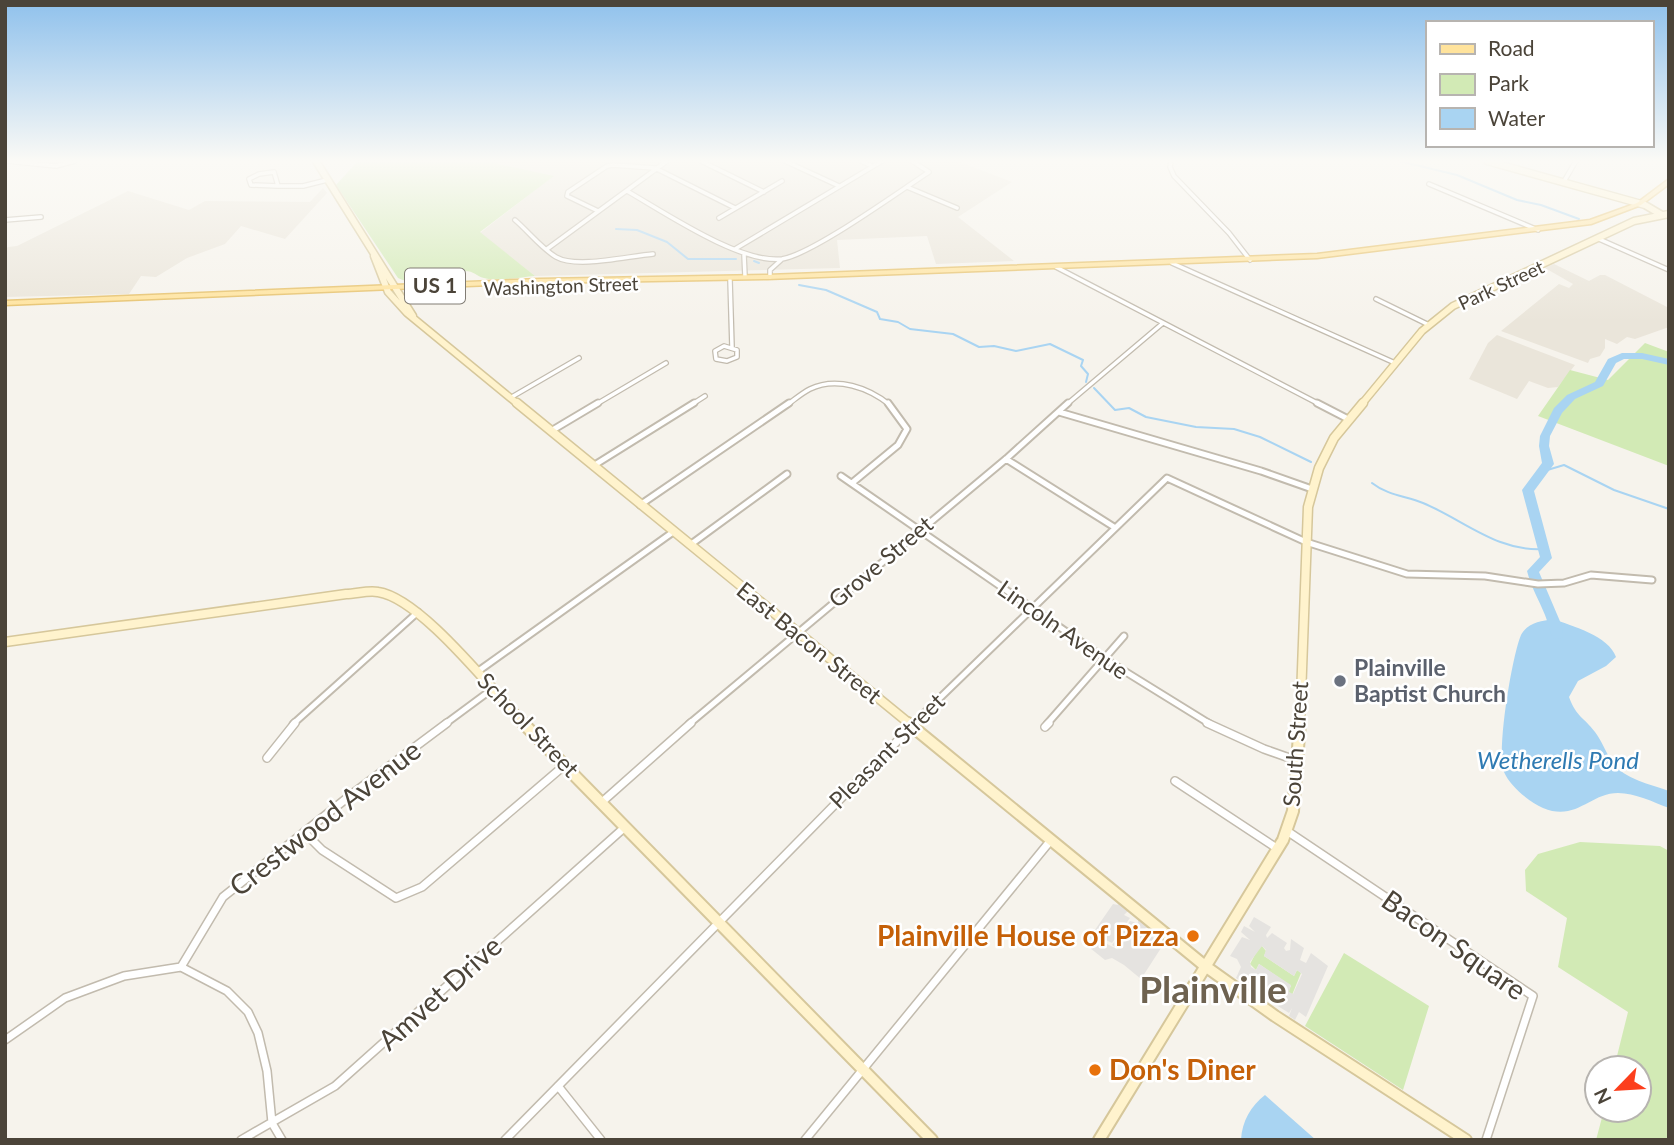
<svg xmlns="http://www.w3.org/2000/svg" width="1674" height="1145" viewBox="0 0 1674 1145" font-family="Lato,sans-serif">
  <style>
    .residential { fill: #eae5da }
    .green { fill: #d2eab5 }
    .parking { fill: #e5e3e0; fill-rule: evenodd }
    .water { fill: #a9d4f2 }
    .lines { fill: none; stroke-linecap: round; stroke-linejoin: round }
    .stream { stroke: #a9d4f2; stroke-width: 2 }
    .river { fill: #a9d4f2; fill-rule: evenodd }
    .street-far2-casing { stroke: #c2bbae; stroke-width: 6 }
    .street-far1-casing { stroke: #c2bbae; stroke-width: 9 }
    .street-casing { stroke: #c2bbae; stroke-width: 10 }
    .secondary-far2-casing { stroke: #d6c79b; stroke-width: 9 }
    .secondary-far1-casing { stroke: #d6c79b; stroke-width: 11 }
    .secondary-casing { stroke: #d6c79b; stroke-width: 14 }
    .primary-casing { stroke: #e6c16a; stroke-width: 3 }
    .street-far2 { stroke: #fff; stroke-width: 3.5 }
    .street-far1 { stroke: #fff; stroke-width: 5 }
    .street { stroke: #fff; stroke-width: 7 }
    .secondary-far2 { stroke: #fff3cd; stroke-width: 6 }
    .secondary-far1 { stroke: #fff3cd; stroke-width: 8 }
    .secondary { stroke: #fff3cd; stroke-width: 10 }
    .primary { fill: #ffe39c; fill-rule: evenodd }
    .worship-dot { fill: #6b7280; stroke: #fff; stroke-width: 2.5 }
    .food-dot { fill: #e8710a; stroke: #fff; stroke-width: 2.5 }
    .labels { text-anchor: middle; stroke-width: 5; stroke-linejoin: round; paint-order: stroke }
    .far-street-label { font-size: 19px; fill: #4b4439; stroke: #fff }
    .shield { fill: #fff; stroke: #817c74; stroke-width: 2 }
    .shield-label { font-size: 21px; font-weight: bold; fill: #4b4439 }
    .street-label { font-size: 23px; fill: #4b4439; stroke: #fff }
    .worship-label { font-size: 23px; font-weight: bold; fill: #5b616d; stroke: #fff; text-anchor: start }
    .water-label { font-size: 24px; font-style: italic; fill: #2e7ab2; stroke: #fff }
    .near-street-label { font-size: 28px; fill: #4b4439; stroke: #fff }
    .near-food-label { font-size: 28px; font-weight: bold; fill: #c56008; stroke: #fff; text-anchor: end }
    .near-district-label { font-size: 37px; font-weight: bold; fill: #6e6250; stroke: #fff }
  </style>
  <rect width="100%" height="100%" fill="#f6f3ec"/>
  <path class="residential" d="M485 161H958L1012 182 958 217 1014 261 936 264 927 236 837 240 840 268 535 276 480 233 553 176Z
    M323 188 327 193 285 239 241 226 225 244 187 258 156 277 141 276 129 294 5 297V250L8 247 17 246 128 191 189 210 205 201 310 202Z
    M1554 264 1589 281 1600 275H1605L1669 308V327L1635 339 1627 337 1617 344 1605 339V348L1600 356 1590 359 1588 363 1501 331 1559 284 1569 288 1573 284 1545 268Z
    M1497 335 1575 365 1558 387 1548 388 1529 381 1517 399 1469 379 1488 343Z"/>
  <path class="green" d="M358 161H485L554 176 480 232 535 276C520 277 499 282 484 278 476 276 473 270 463 271 441 273 420 289 398 278L336 185Z
    M1645 343 1669 352V466L1538 416 1570 370 1608 380Z
    M1580 842 1660 846 1669 851V1140H1596L1604 1110H1639V1068H1614L1628 1012 1558 967 1567 918 1526 891 1525 870 1538 854Z
    M1262 946 1266 951 1264 956 1294 976 1297 970 1301 973 1292 995 1288 991 1291 986 1259 964 1256 970 1250 964 1259 947Z
    M1344 953 1429 1006 1403 1090 1305 1026Z"/>
  <path class="parking" d="M1117 902 1128 911 1124 915 1130 918 1112 943 1106 940 1105 943 1119 950 1112 945 1130 921 1138 923V919L1148 927 1143 930 1163 945 1141 979 1124 965 1112 958 1105 960 1085 944 1093 941 1090 937 1113 904 1118 905Z
    M1254 917 1271 927 1266 935 1267 938 1272 933 1287 943 1284 948 1286 951 1290 950 1291 939 1304 948 1300 960 1306 963 1311 953 1328 966 1306 1017 1299 1012 1295 1020 1289 1016 1292 1008 1289 1013 1273 1003 1275 995 1271 1001 1256 990 1257 982 1253 989 1236 978 1241 967 1237 959 1230 956 1242 937 1250 940 1241 932 1244 926 1255 932 1249 926ZM1262 946 1266 950 1264 956 1294 976 1297 970 1302 974 1293 994 1289 992 1291 985 1259 964 1256 970 1251 967 1250 962Z"/>
  <path class="water" d="M1553 619C1572 626 1609 636 1616 657L1606 666 1578 681 1569 697C1577 718 1583 716 1595 732 1602 741 1605 751 1611 760 1622 779 1650 784 1669 791V808C1653 802 1635 793 1618 793 1590 793 1576 822 1543 808 1529 802 1510 786 1504 772 1496 752 1512 656 1521 635 1527 623 1541 621 1553 619Z
    M1265 1095 1316 1140H1241C1242 1121 1251 1106 1265 1095Z"/>
  <g class="lines">
    <path class="stream" d="M1399 161 1457 175 1517 200 1541 205 1579 219
      M616 229 637 230 667 242 688 259H736
      M754 261 759 263
      M799 285 826 290 877 312 880 319 898 322 910 329 953 334 979 347 994 346 1016 351 1050 344 1083 360 1081 366 1088 374 1086 382
      M1094 388 1115 410 1129 408 1146 417 1196 427 1234 429 1260 437 1311 462
      M1544 471 1564 465 1614 490 1669 509
      M1372 483C1387 495 1405 496 1423 503 1464 520 1497 552 1544 549"/>
    <path class="river" d="M1622 353H1642L1669 359V365L1642 359H1624L1616 363 1603 386 1575 399 1562 413 1550 436 1549 446 1554 464 1534 491 1552 558 1539 572 1562 626 1563 634 1562 638 1557 639 1552 638C1550 630 1548 623 1545 615 1539 600 1531 587 1527 571L1540 557 1522 490 1542 463 1539 446 1540 436 1554 408 1567 395 1595 382 1608 359Z"/>
    <defs>
      <path id="street-far2" d="M7 161 56 166 75 161
        M701 161 764 192
        M785 161 839 186
        M861 161 872 166
        M1171 161 1170 167 1174 176 1229 233 1250 260
        M274 172 278 186 251 185 249 179 259 174Z
        M1563 183 1576 161
        M1429 184 1538 230
        M278 186H303L327 180
        M907 187 957 208
        M627 191C664 212 740 264 782 259 813 254 898 192 929 172L912 161
        M598 211 567 196 568 192 607 166 613 165 655 168 735 208
        M719 218 782 181
        M5 220 41 217
        M515 220C528 231 541 248 556 257 577 269 628 256 653 254
        M1599 239 1669 270
        M547 249 667 161
        M735 249 882 161
        M744 255 745 276
        M1172 263 1395 363
        M1056 267 1321 405
        M770 277V270L781 260
        M730 280 732 347
        M1376 299 1429 325
        M724 346 737 350V357L727 361 716 359 715 351Z
        M510 398 579 358
        M595 405 666 363
        M691 405 705 396
        M787 405C794 400 802 393 810 389 837 376 869 388 890 405
        M1066 405 1163 323"/>
      <path id="street-far1" d="M1317 403 1348 419
        M1059 412 1261 471 1312 489
        M551 431 598 403
        M1006 459 1114 527
        M593 466 694 403
        M841 476 1113 664 1210 724
        M852 483 898 445 907 429 888 403
        M640 505 789 403
        M690 545 787 474
        M477 672 673 532
        M293 724 418 612
        M445 724 491 690
        M689 724 1006 459 1068 403
        M913 724 1167 478 1306 542 1407 574 1485 576 1538 584 1564 583 1591 575 1652 580
        M1047 724 1124 636"/>
      <path id="street" d="M1207 723 1264 749 1298 761
        M1045 727 1049 723
        M267 758 295 723
        M1175 781 1278 849
        M602 802 691 723
        M1287 831 1533 996 1486 1140
        M304 832 322 850 396 898 422 887 566 764
        M181 967 223 897 352 794 447 723
        M5 1040 65 998 124 976 181 967 227 991 248 1012 258 1033 267 1071 272 1123 282 1140
        M558 1086 601 1140
        M241 1140 335 1086 625 827
        M505 1140 915 723
        M805 1140 1051 840"/>
      <path id="secondary-far2" d="M316 161 413 316
        M1487 161 1645 205 1662 215
        M374 256 388 292 407 313 519 405
        M1361 405 1422 331 1453 306 1634 221 1669 214"/>
      <path id="secondary-far1" d="M517 403 910 724
        M5 642 346 594C356 594 368 590 378 592 421 598 493 692 525 724
        M1300 724 1308 507 1319 468 1334 438 1363 403"/>
      <path id="secondary" d="M523 723 932 1140
        M908 723 1205 966 1275 1016 1466 1140
        M1099 1140 1283 840 1293 811 1300 723"/>
      <path id="primary" d="M1669 179V184L1641 205 1591 224 1317 258 767 279 540 283 5 305V301L540 279 767 275 1317 254 1590 220 1637 203Z"/>
    </defs>
    <use href="#street-far2" class="street-far2-casing"/>
    <use href="#street-far1" class="street-far1-casing"/>
    <use href="#street" class="street-casing"/>
    <use href="#secondary-far2" class="secondary-far2-casing"/>
    <use href="#secondary-far1" class="secondary-far1-casing"/>
    <use href="#secondary" class="secondary-casing"/>
    <use href="#primary" class="primary-casing"/>
    <use href="#street-far2" class="street-far2"/>
    <use href="#street-far1" class="street-far1"/>
    <use href="#street" class="street"/>
    <use href="#secondary-far2" class="secondary-far2"/>
    <use href="#secondary-far1" class="secondary-far1"/>
    <use href="#secondary" class="secondary"/>
    <use href="#primary" class="primary"/>
  </g>
  <linearGradient id="sky" x2="0" y2="1"><stop stop-color="#8fc1ec"/><stop offset="0.5" stop-color="#fbfaf6"/><stop offset="1" stop-color="#fbfaf6" stop-opacity="0"/></linearGradient>
  <rect width="1674" height="322" fill="url(#sky)"/>
  <circle class="worship-dot" cx="1340" cy="681" r="7"/>
  <g class="food-dot">
    <circle cx="1193" cy="936" r="7"/>
    <circle cx="1095" cy="1070" r="7"/>
  </g>
  <g class="labels">
    <g class="far-street-label">
      <text transform="translate(1501 285) rotate(-25)" y="7">Park Street</text>
      <text transform="translate(561 286) rotate(-2)" y="7">Washington Street</text>
    </g>
    <rect class="shield" x="405" y="268.5" width="60" height="35" rx="5"/>
    <g class="shield-label">
      <text x="435" y="293">US 1</text>
    </g>
    <g class="street-label">
      <text transform="translate(881 562) rotate(-40)" y="8">Grove Street</text>
      <text transform="translate(1063 630) rotate(35)" y="8">Lincoln Avenue</text>
      <text transform="translate(809 643) rotate(39)" y="8">East Bacon Street</text>
      <text transform="translate(528 725) rotate(46)" y="8">School Street</text>
      <text transform="translate(1296 744) rotate(-86)" y="8">South Street</text>
      <text transform="translate(887 751) rotate(-45)" y="8">Pleasant Street</text>
    </g>
    <g class="worship-label">
      <text x="1354" y="676">Plainville<tspan x="1354" dy="26">Baptist Church</tspan></text>
    </g>
    <g class="water-label">
      <text x="1558" y="769">Wetherells Pond</text>
    </g>
    <g class="near-street-label">
      <text transform="translate(325 818) rotate(-38)" y="10">Crestwood Avenue</text>
      <text transform="translate(1454 945) rotate(35)" y="10">Bacon Square</text>
      <text transform="translate(440 993) rotate(-42)" y="10">Amvet Drive</text>
    </g>
    <g class="near-food-label">
      <text x="1179" y="946">Plainville House of Pizza</text>
      <text x="1109" y="1080" text-anchor="start">Don's Diner</text>
    </g>
    <g class="near-district-label">
      <text x="1213" y="1003">Plainville</text>
    </g>
  </g>
  <rect width="1674" height="1145" fill="none" stroke="#4b4439" stroke-width="14"/>
  <rect x="1426" y="21" width="228" height="126" fill="#ffffff" stroke="#b7b4b0" stroke-width="2"/>
  <rect x="1440" y="44" width="35" height="10" fill="#ffe39c" stroke="#b7b4b0" stroke-width="2"/>
  <text x="1488" y="56" font-size="21" fill="#4b4439">Road</text>
  <rect x="1440" y="74" width="35" height="21" fill="#d2eab5" stroke="#b7b4b0" stroke-width="2"/>
  <text x="1488" y="91" font-size="21" fill="#4b4439">Park</text>
  <rect x="1440" y="108" width="35" height="21" fill="#a9d4f2" stroke="#b7b4b0" stroke-width="2"/>
  <text x="1488" y="126" font-size="21" fill="#4b4439">Water</text>
  <g transform="translate(1618 1089) rotate(245)"><circle r="33" fill="#ffffff" stroke="#b7b4b0" stroke-width="2"/>
  <path d="M0-5L12 26L0 18L-12 26Z" fill="#fc3f1d"/>
  <text y="-10" font-size="19" font-weight="bold" text-anchor="middle" fill="#4b4439">N</text>
  </g>
</svg>
